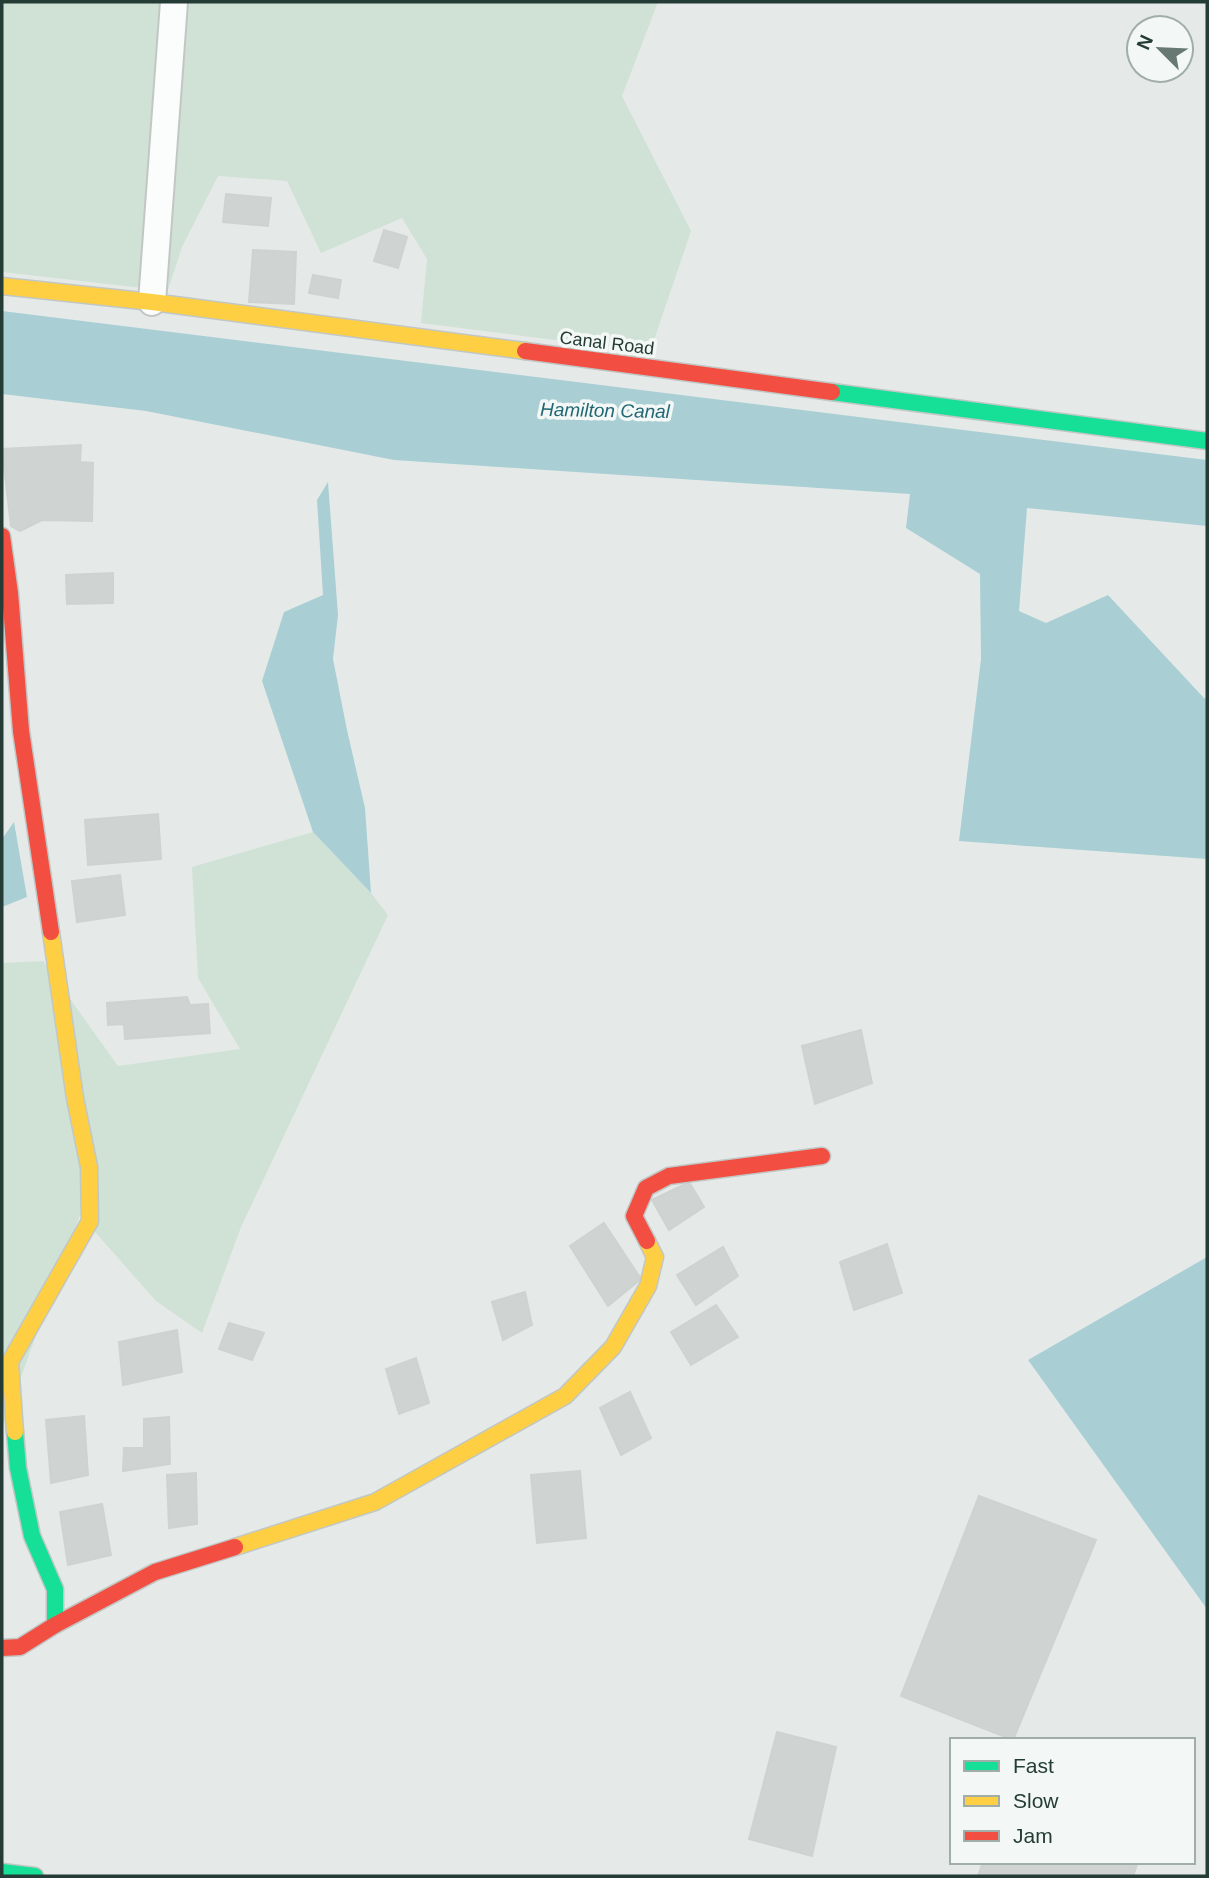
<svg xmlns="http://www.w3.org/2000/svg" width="1209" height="1878" viewBox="0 0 1209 1878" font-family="Helvetica,sans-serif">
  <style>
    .green { fill: #cfe2d5 }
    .water { fill: #a9cfd5 }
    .building { fill: #cfd3d1; stroke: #ced3d1; stroke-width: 2 }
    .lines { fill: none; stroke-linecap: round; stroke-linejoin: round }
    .street-casing { stroke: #c2c7c5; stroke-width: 30 }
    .fast-casing { stroke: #c1c7c5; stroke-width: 19 }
    .slow-casing { stroke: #c1c7c5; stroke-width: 19 }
    .jam-casing { stroke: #c1c7c5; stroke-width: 19 }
    .street { stroke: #fbfcfc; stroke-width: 26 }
    .fast { stroke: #16e098; stroke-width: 16 }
    .slow { stroke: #ffcf43; stroke-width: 16 }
    .jam { stroke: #f24e42; stroke-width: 16 }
    .labels { text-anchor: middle; stroke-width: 7; stroke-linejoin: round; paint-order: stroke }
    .street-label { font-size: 18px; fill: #243c35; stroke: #f3f8f6 }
    .water-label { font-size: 19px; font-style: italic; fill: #226774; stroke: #f3f8f6 }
  </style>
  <rect width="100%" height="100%" fill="#e5eae8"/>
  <path class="green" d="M2 2H160L143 288 2 272Z
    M187 2H658L622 96 691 231 650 352 421 323 427 259 402 218 321 253 287 181 218 176 182 247 168 290Z
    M313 832 371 893 388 915 241 1227 202 1333 156 1301 80 1215 2 1429V963L43 961 118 1066 240 1049 198 978 192 867Z"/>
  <path class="water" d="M2 311 1207 460V526L1027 508 1019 611 1046 623 1108 595 1204 698 1207 699V859L959 841 981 659 980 574 906 528 910 494 394 460 146 411 2 394Z
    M328 482 338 615 333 659 347 730 365 808 371 893 313 832 262 681 284 612 323 595 317 500Z
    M14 822 27 897 2 907V839Z
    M1207 1257V1609L1028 1360Z"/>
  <path class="building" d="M226 194 271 198 268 226 223 222Z
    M384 230 407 237 398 268 374 261Z
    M253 250 296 252 294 304 249 302Z
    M313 275 341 280 338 298 309 293Z
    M81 445 80 462 93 463 92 521 42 520 20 531 11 526 2 449Z
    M113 573V603L67 604 66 575Z
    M158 814 161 859 88 865 85 820Z
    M120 875 125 915 77 922 72 881Z
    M187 997 190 1005 208 1004 210 1033 125 1039 124 1024 108 1025 107 1003Z
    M861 1030 872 1083 815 1104 802 1046Z
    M689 1182 704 1207 669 1230 652 1200Z
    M604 1223 641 1279 608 1306 570 1246Z
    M887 1244 902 1293 854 1310 840 1262Z
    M723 1247 738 1276 696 1305 677 1275Z
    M525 1292 532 1325 503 1340 492 1302Z
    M716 1305 738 1337 691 1365 671 1332Z
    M229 1323 264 1333 252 1360 219 1349Z
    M177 1330 182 1372 123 1385 119 1342Z
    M416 1358 429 1403 399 1414 386 1369Z
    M630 1392 651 1438 621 1455 600 1408Z
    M84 1416 88 1475 51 1483 46 1420Z
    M169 1417 170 1464 123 1471 124 1448H144V1419Z
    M580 1471 586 1538 537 1543 531 1475Z
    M196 1473 197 1524 169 1528 167 1475Z
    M979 1496 1096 1540 1013 1740 901 1696Z
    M102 1504 111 1555 68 1565 60 1512Z
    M777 1732 836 1747 812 1856 749 1839Z
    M983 1862H1138L1133 1876H978Z"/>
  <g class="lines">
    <defs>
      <path id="street" d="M152 302 174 2"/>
      <path id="fast" d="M832 392 1207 441
        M15 1432 18 1468 32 1536 55 1589V1625
        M2 1872 35 1876"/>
      <path id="slow" d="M2 286 152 302 525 351
        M15 1432 10 1362 90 1221 89 1167 75 1098 51 932
        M235 1547 375 1502 565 1396 613 1347 648 1286 655 1257 647 1241"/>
      <path id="jam" d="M525 351 832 392
        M2 536 10 593 21 731 51 932
        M647 1241 634 1216 646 1188 669 1176 822 1156
        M2 1648 20 1647 55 1625 155 1572 235 1547"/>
    </defs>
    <use href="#street" class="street-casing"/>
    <use href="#fast" class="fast-casing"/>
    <use href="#slow" class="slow-casing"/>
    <use href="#jam" class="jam-casing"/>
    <use href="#street" class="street"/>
    <use href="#fast" class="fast"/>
    <use href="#slow" class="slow"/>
    <use href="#jam" class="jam"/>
  </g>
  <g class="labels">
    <g class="street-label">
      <text transform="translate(607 343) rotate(7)" y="6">Canal Road</text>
    </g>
    <g class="water-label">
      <text transform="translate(605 410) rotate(1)" y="7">Hamilton Canal</text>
    </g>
  </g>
  <rect width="1209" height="1878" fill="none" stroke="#243c35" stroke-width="7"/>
  <rect x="950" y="1738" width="245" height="126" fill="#f3f8f6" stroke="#a0ada9" stroke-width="2"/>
  <rect x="964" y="1761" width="35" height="10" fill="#16e098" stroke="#a0ada9" stroke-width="2"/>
  <text x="1013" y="1773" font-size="21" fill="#243c35">Fast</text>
  <rect x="964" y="1796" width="35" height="10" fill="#ffcf43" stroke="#a0ada9" stroke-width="2"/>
  <text x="1013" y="1808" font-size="21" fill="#243c35">Slow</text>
  <rect x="964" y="1831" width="35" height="10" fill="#f24e42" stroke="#a0ada9" stroke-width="2"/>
  <text x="1013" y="1843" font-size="21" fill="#243c35">Jam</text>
  <g transform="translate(1160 49) rotate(294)"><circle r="33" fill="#f3f8f6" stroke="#a0ada9" stroke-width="2"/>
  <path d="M0-5L12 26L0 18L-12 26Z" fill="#687974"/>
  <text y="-10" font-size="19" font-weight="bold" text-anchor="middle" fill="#243c35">N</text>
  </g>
</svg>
